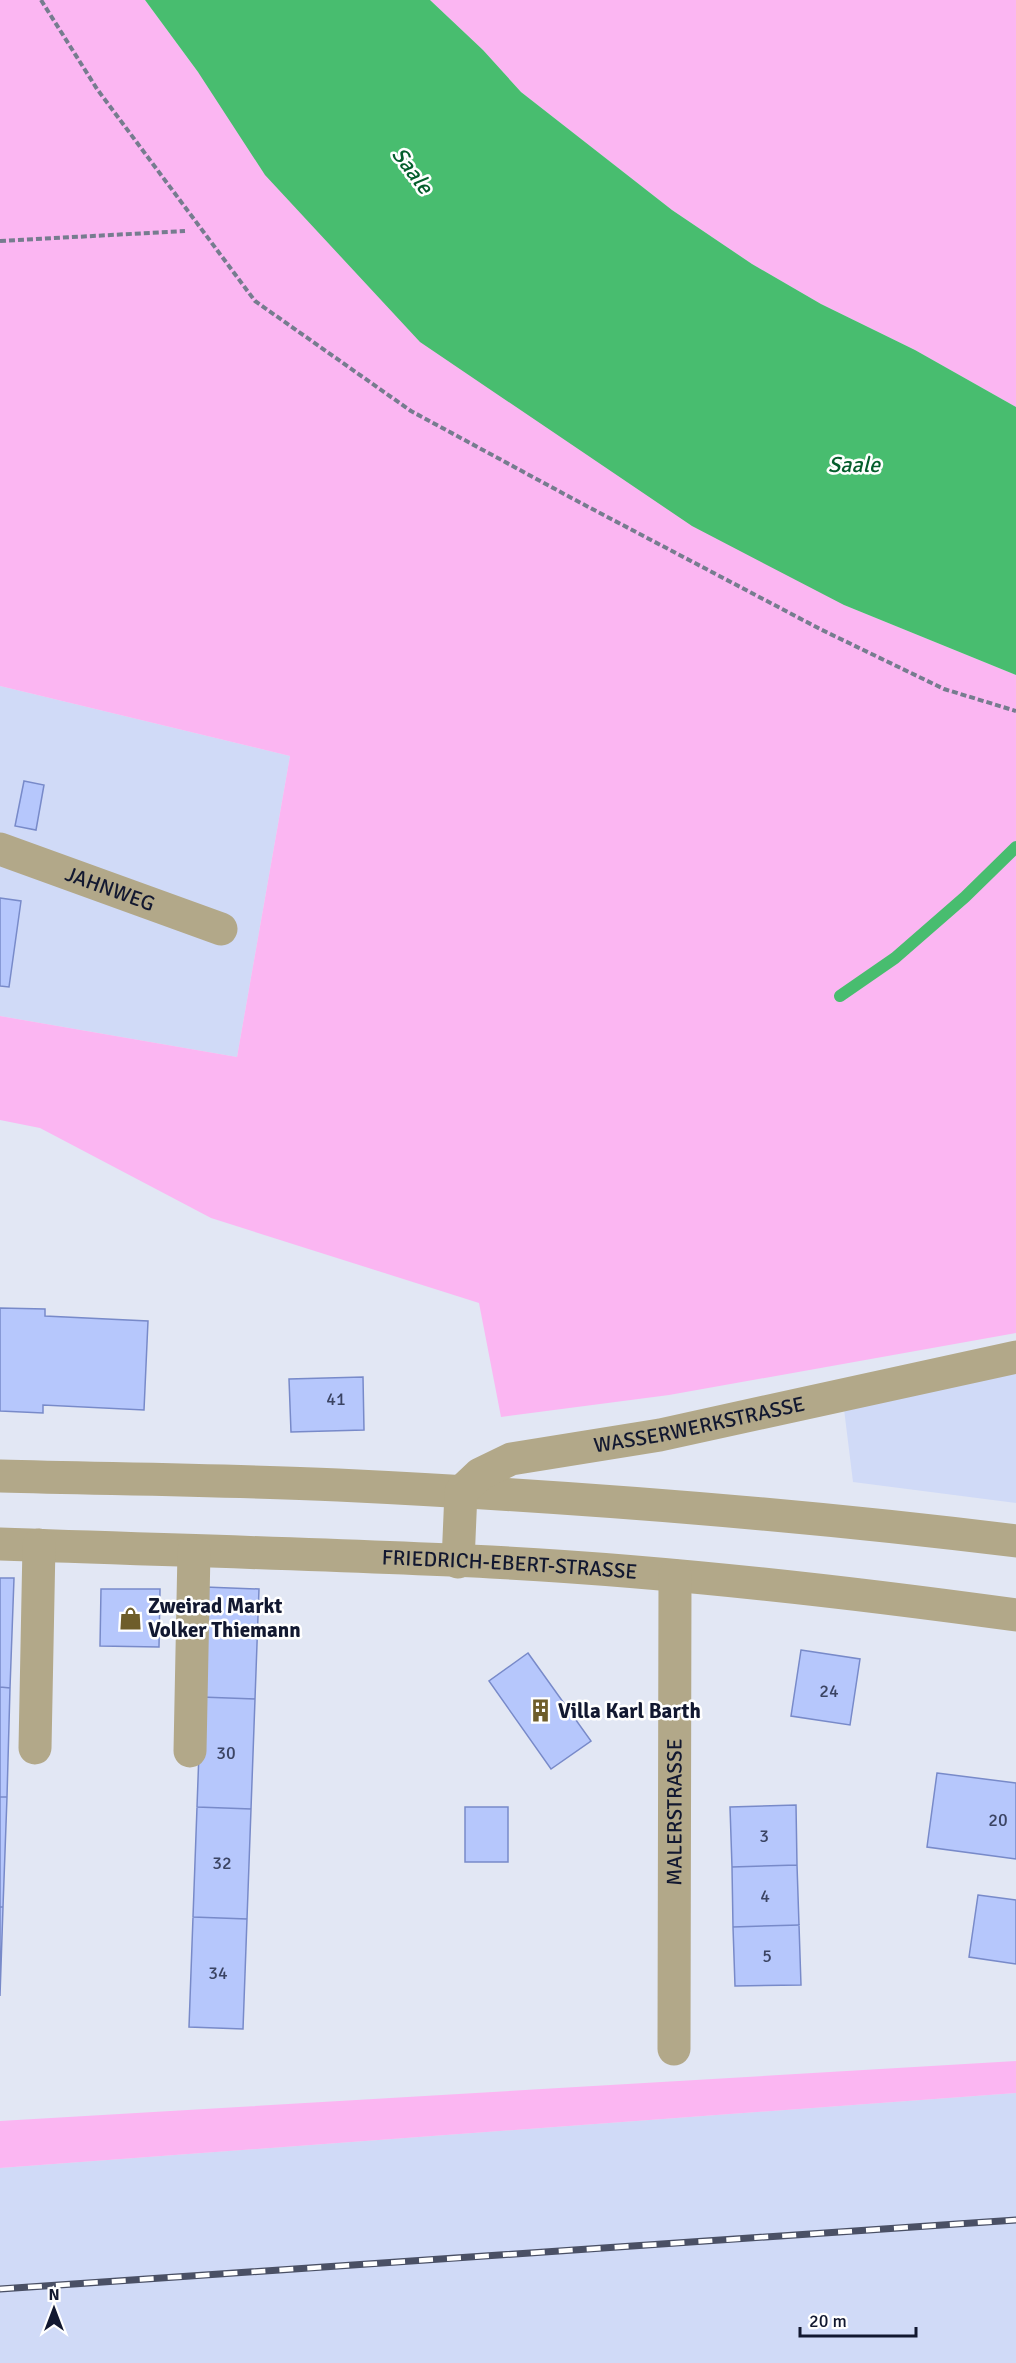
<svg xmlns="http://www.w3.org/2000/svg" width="1016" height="2363" viewBox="0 0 1016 2363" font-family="Signika,sans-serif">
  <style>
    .built { fill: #d0daf7 }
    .green { fill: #fbb6f2 }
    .water { fill: #48bd6f }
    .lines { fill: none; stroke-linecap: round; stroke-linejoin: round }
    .stream { stroke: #48bd6f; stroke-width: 12 }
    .building { fill: #b6c7fc; stroke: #788ac9; stroke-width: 1.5 }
    .path { stroke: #767c8f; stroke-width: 4; stroke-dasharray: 6 3; stroke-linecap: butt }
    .minor { stroke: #b2a889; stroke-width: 33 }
    .rail-casing { stroke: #4a5065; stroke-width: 7 }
    .rail { stroke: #fff; stroke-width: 4.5; stroke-dasharray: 14; stroke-linecap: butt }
    .labels { text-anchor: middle; stroke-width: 5; stroke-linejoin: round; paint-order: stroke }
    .number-label { font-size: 18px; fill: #3b4463 }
    .street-label { font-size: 21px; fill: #121830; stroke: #fff }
    .poi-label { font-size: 21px; font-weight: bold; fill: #121830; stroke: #fff; text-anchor: start }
    .water-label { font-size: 22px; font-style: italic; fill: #045e2c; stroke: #fff }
  </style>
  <rect width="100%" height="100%" fill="#e2e7f4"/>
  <path class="built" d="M0 686 290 756 237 1057 0 1016Z
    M1016 1369V1503L853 1482 844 1409Z
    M1016 2093V2363H0V2168Z"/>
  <path class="green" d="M0 0H145L198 72 844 605 1016 675V1333L669 1395 501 1417 479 1303 211 1218 40 1128 0 1120V1016L237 1057 290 756 0 686Z
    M430 0H1016V407L915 350 821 304 752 264 672 210 521 92 483 50Z
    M1016 2061V2093L0 2168V2121Z"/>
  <path class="water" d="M145 0H430L483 50 521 92 672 210 752 264 821 304 915 350 1016 407V675L844 605 692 526 420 342 265 175 198 72Z"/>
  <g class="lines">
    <path class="stream" d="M840 996 895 958 965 897 1016 847"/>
  </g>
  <path class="building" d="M24 781 44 785 36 830 15 826Z
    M0 898 21 901 9 987 0 986Z
    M0 1308 45 1309V1316L148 1321 144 1410 43 1405V1413L0 1411Z
    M363 1377 364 1430 291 1432 289 1379Z
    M0 1578H14L10 1688 0 1687Z
    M205 1587 259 1589 255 1699 201 1697Z
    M101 1589H160L159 1647 100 1646Z
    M801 1650 860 1659 850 1725 791 1716Z
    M528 1653 591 1741 551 1769 489 1681Z
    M0 1687 10 1688 7 1797H0Z
    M201 1697 255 1699 251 1809 197 1807Z
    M937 1773 1016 1783V1859L927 1847Z
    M0 1797H7L3 1907H0Z
    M796 1805 797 1865 732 1867 730 1807Z
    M197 1807 251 1809 247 1919 193 1917Z
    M465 1807H508V1862H465Z
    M797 1865 799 1925 733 1927 732 1867Z
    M978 1895 1016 1900V1964L969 1957Z
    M0 1907H3L0 1996Z
    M193 1917 247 1919 243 2029 189 2027Z
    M799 1925 801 1985 735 1986 733 1927Z"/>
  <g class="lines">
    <path class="path" d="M41 0 97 89 255 301 411 411 579 502 820 629 944 689 1016 711
      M0 241 185 231"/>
    <g class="minor">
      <path id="s1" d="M0 849 221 929"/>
      <path d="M0 1476C113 1479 225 1480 338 1485 564 1496 791 1513 1016 1541"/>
      <path id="s2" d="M0 1544C164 1550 328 1554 491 1562 667 1571 842 1591 1016 1615"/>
      <path id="s3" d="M458 1562 461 1492 480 1474 511 1459 660 1435 1016 1357"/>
      <path d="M35 1748 39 1545"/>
      <path d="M190 1751 194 1551"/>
      <path id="s4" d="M674 2049 675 1576"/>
    </g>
    <defs>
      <path id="rail" d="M0 2289 1016 2220"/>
    </defs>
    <use href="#rail" class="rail-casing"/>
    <use href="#rail" class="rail"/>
  </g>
  <defs>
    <symbol id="shop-bare" viewBox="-9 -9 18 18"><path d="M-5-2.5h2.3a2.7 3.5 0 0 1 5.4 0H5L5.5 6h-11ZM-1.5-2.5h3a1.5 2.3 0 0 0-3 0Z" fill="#6e5d2b" stroke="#fff" stroke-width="2.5" paint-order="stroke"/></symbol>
    <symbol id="building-bare" viewBox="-9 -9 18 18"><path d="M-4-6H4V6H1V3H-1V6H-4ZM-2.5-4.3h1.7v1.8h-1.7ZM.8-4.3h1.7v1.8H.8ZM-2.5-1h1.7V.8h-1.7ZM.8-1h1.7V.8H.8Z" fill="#6e5d2b" stroke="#fff" stroke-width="2.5" paint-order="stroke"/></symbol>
  </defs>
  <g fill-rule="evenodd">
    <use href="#shop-bare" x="114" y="1602" width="33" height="33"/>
    <use href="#building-bare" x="524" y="1694" width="33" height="33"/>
  </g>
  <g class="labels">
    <g class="number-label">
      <text x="336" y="1405">41</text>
      <text x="829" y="1697">24</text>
      <text x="226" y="1759">30</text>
      <text x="998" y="1826">20</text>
      <text x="764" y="1842">3</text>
      <text x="222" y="1869">32</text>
      <text x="765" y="1902">4</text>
      <text x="767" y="1962">5</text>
      <text x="218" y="1979">34</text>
    </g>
    <g class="street-label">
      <text dy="7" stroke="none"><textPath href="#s1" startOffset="117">JAHNWEG</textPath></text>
      <text dy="7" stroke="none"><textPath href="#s3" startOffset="322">WASSERWERKSTRASSE</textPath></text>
      <text dy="7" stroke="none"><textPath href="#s2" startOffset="510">FRIEDRICH-EBERT-STRASSE</textPath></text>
      <text dy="7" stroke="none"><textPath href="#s4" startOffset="237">MALERSTRASSE</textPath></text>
    </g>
    <g class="poi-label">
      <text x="148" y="1613">Zweirad Markt<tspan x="148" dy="24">Volker Thiemann</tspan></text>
      <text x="558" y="1718">Villa Karl Barth</text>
    </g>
    <g class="water-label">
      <text transform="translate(413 170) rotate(53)" y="8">Saale</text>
      <text x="854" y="472">Saale</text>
    </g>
  </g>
  <g transform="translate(54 2309)" stroke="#ffffff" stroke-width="4.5" paint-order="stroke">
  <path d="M0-4.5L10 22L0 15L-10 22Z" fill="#121830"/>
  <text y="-9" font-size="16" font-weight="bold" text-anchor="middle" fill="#121830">N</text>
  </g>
  <path d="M800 2327v9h116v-9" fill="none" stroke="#121830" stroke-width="3"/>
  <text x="809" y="2327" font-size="18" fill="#121830" stroke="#ffffff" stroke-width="4.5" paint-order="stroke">20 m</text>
</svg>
